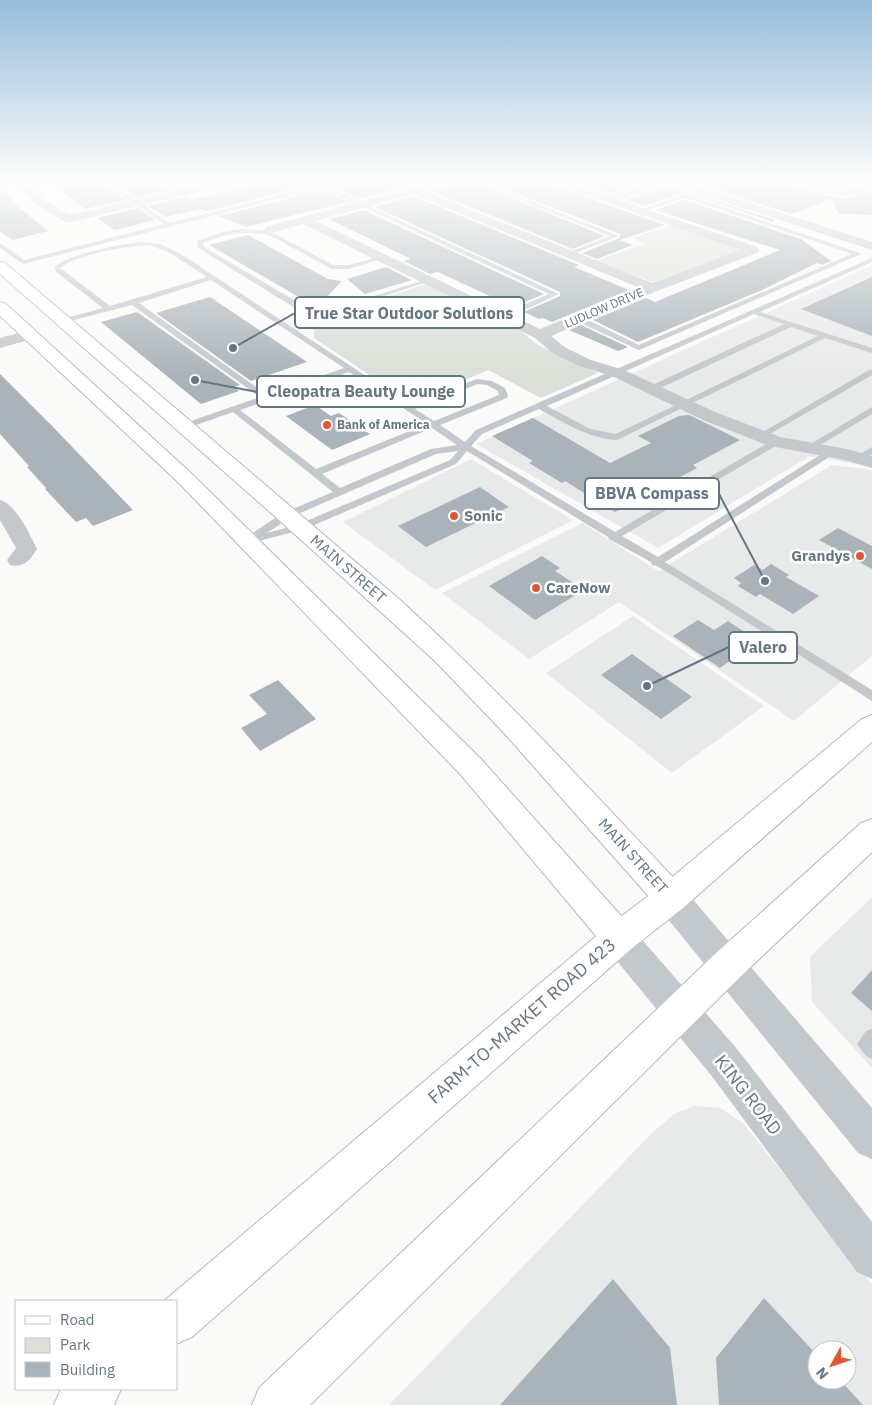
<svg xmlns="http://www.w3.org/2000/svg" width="872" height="1405" viewBox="0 0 872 1405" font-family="'IBM Plex Sans',sans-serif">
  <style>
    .built { fill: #e8e9e9; fill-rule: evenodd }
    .green { fill: #dadfd7 }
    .building { fill: #aab3b9 }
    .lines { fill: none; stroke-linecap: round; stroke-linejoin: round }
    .secondary-casing { stroke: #b3babf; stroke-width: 2 }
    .primary-casing { stroke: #b5babe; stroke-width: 2 }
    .service { fill: #c3c8cc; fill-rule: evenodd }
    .minor { fill: #c3c8cc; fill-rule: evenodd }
    .tertiary { fill: #c3c8cc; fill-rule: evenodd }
    .secondary { fill: #fff; fill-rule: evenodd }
    .primary { fill: #fff; fill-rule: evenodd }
    .poi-dot { fill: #e4572e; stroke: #fff; stroke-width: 2 }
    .labels { text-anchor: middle; stroke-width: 5; stroke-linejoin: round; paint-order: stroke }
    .far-street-label { font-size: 12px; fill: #657683; stroke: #fff }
    .far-poi-label { font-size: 12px; font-weight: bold; fill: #657683; stroke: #fff; text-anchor: start }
    .poi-label { font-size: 15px; font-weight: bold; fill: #657683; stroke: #fff; text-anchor: start }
    .street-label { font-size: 15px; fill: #657683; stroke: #fff }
    .near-street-label { font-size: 18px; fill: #657683; stroke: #fff }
    .leader { fill: none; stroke: #657683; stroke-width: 2 }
    .callout-dot { fill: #657683; stroke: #fff; stroke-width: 2 }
    .callout { fill: #fff; stroke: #657683; stroke-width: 2 }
    .callout-label { font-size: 16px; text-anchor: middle; font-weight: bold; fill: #657683 }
  </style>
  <rect width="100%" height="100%" fill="#fafaf8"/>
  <path class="built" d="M872 265V467L810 456 658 548 476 444Z
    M471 459 573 520 435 590 343 522Z
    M832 465 872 470V656L794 721 619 602 529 659 442 593 583 523 658 571Z
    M633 616 764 706 672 773 546 673Z
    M872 897V1068L812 1002 810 957Z
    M694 1106 720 1108 742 1122 872 1284V1405H389L654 1131 674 1114ZM817 1350H847V1380H817Z"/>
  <path class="green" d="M672 225 731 246 739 251 653 282 595 261 644 244 632 238Z
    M426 284 518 329 538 345 598 373 541 398 488 370 412 403 314 338V321Z"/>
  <path class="building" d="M48 180H98L126 200 85 209Z
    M109 180H154L171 190 136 198Z
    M275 180H338L322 182 207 211 201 209 165 217 148 206 185 197 191 200Z
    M352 180H433L359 199 333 187Z
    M460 180H467L605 236 573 249 431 191 457 184Z
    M482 180H546L548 184 665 225 620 240 633 245 597 259 582 253 620 238V234Z
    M568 180H652L609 194Z
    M686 180H782L786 184 838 198H850L872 191V215L839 214 831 199 792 214Z
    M808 180H833L855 186 838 188Z
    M669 186 775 220 773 222 686 192 644 206 626 200Z
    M0 187 16 205 48 231 13 240 0 232Z
    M322 190 348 202 246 227 219 216Z
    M413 196 579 265 574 267 629 290 552 322 543 318 539 319 524 312 560 296V292L375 207Z
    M685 200 801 239 831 261 822 265 817 263 762 290 638 342 593 320 646 298 655 302 780 250 655 210Z
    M138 208 155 220 115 230 97 218Z
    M364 210 544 294 513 307 438 272 430 274 404 261 411 259 329 219Z
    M248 235 328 279 342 281 324 300 297 296 209 245Z
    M386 267 412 280 365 294 347 279Z
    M872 277V336L801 309 819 301Z
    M210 297 307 362 251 381 156 313Z
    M137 312 240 385 234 387 239 391 201 404 101 322Z
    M581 325 628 347 618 351 569 330Z
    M0 374 51 425 133 510 93 526 86 518 76 522 45 489 46 488 27 467 29 466 0 434Z
    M315 405 331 416 339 413 370 434 332 450 286 416Z
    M689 415 740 440 693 465 697 468 615 512 565 481 562 483 529 463 533 461 492 436 533 418 610 463 651 443 638 436 679 416Z
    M480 487 509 507 426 547 398 526Z
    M838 528 872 546V569L819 540Z
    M542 556 560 568 555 571 584 590 535 620 489 586Z
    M771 564 789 575 786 577 819 596 793 614 760 594 756 597 738 586 741 583 734 578 754 565 763 570Z
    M698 620 714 630 728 621 758 641 720 668 673 636Z
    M632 654 692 697 661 719 601 675Z
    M278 680 316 719 260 751 241 728 267 714 249 695Z
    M872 970V1011L851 993Z
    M613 1279 670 1348 677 1405H500Z
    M764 1298 817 1355V1380H840L863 1405H719L716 1358Z"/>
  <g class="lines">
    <defs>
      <path id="secondary" d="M0 262 5 263 399 599C499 690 590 789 683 888L688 898 683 908 671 913 659 908 504 733 435 661 279 520 0 274Z
        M0 302 6 304 192 474 481 759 631 927 636 938 631 949 619 954 607 949 461 775 178 482 0 316Z"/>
      <path id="primary" d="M872 715V742L683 908 631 949 192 1337 176 1344V1301H164L607 927 659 888 862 719Z
        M872 819V852L738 979 310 1405H252L259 1388 714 955 861 823Z
        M61 1389H121L114 1405H54Z"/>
    </defs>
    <use href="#secondary" class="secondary-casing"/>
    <use href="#primary" class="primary-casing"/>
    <path class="service" d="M0 180H7L0 183Z
      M100 180H106L170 223 322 184 350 180 328 187 559 294 505 319H499V315L549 294 322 188 23 264 0 248V243L24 260 164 224Z
      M469 180H477L619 236 571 255H567V253L610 236Z
      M685 194 860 253 861 254 639 350 576 321V317H582L639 345 852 254 685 198 642 212 637 211Z
      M241 229 270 231 333 265H349L384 256V258L349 269H332L267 234 241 233 226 235 203 243 204 247 309 309 318 312 329 310 425 280 430 281 330 314 318 316 303 313 198 248 197 241 223 232Z
      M138 242 160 244 181 254 410 405 477 379 492 381 505 388 508 396 507 398 440 425 465 442 476 430 872 258V262L760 312 872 348V353L825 338 617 440C587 438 565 423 539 409L482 434 471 446 615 532 773 440H779V444L622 536 658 557 828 450H834V454L665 562 872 690V701L674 576 657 566 652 565 651 562 609 539 608 537 467 451 456 464 305 529 247 544 243 543 242 541 243 539 250 537 251 534 283 513 333 492 233 412 188 428H182V424L260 397 132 305 62 323V319L103 308 56 272 55 267C68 254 119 245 138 242ZM149 245 170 253 207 277 110 306 60 268C78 254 127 246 149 245ZM211 280 344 368 267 395 139 303ZM754 314 784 324 648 387V391H654L791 327 818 336 616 434 590 429 547 406ZM349 372 427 424 316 469 240 410ZM478 384 487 385 498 391 499 395 434 421 415 409ZM432 428 457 445 431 449 340 488 322 474ZM458 451 450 460 297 525 267 533 291 517 436 454Z
      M869 370H872V375L763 438 760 439 756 436Z
      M872 407V414L812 450H806L804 448Z
      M872 447V454L858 461 853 458Z
      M872 1029V1059L866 1056 857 1044 866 1031Z"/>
    <path class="minor" d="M13 180H24L44 200 69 215 222 180H242L236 183 67 223 36 204Z
      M440 180H458L456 182 425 191 652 283 740 250 549 182 548 180H563L609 196 658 180H680L872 242V250L669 184 620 200 757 247 759 250 757 253 657 291 551 336 566 348 591 360 624 370 715 412 780 437 847 449 872 456V468L845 460 770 446 703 420 612 376 579 366 554 354 535 338 303 224 275 232 268 236 262 232 267 226ZM413 194 640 288 540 329 316 221Z
      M784 180H802L838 190H848L872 182V189L849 196H838L786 182Z
      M30 330 35 332 38 335 35 338 0 348V338Z
      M0 500C16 504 30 535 37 549 30 560 25 568 10 565L7 560 16 548 0 520Z"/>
    <path class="tertiary" d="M671 883 683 888 872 1108V1159L858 1153 659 908 654 898 659 888Z
      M619 922 631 927 737 1049 872 1222V1279L857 1272 711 1075 607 949 602 938 607 927Z"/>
    <use href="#secondary" class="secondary"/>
    <use href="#primary" class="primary"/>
  </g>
  <linearGradient id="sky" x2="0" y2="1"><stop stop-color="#96bcdc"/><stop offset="0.48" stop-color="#fdfdfc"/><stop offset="1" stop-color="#fdfdfc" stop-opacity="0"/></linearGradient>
  <rect width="872" height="377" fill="url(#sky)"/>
  <g class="poi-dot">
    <circle cx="327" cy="425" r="5"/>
    <circle cx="454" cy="516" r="5"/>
    <circle cx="860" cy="556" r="5"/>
    <circle cx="536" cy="588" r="5"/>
  </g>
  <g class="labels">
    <g class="far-street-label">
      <text transform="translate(604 308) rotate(-23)" y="4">LUDLOW DRIVE</text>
    </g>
    <g class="far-poi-label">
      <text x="337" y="429">Bank of America</text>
    </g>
    <g class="poi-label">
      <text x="464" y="521">Sonic</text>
      <text x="850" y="561" text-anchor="end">Grandys</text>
      <text x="546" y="593">CareNow</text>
    </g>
    <g class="street-label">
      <text transform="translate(348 569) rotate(41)" y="5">MAIN STREET</text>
      <text transform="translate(633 856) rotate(48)" y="5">MAIN STREET</text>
    </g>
    <g class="near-street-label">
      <text transform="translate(522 1021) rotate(-41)" y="6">FARM-TO-MARKET ROAD 423</text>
      <text transform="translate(748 1095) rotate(52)" y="6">KING ROAD</text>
    </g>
  </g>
  <path class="leader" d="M233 348L295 313M195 380L257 392M765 581L719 494M647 686L729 647"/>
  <g class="callout-dot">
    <circle cx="233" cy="348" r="5"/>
    <circle cx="195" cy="380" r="5"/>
    <circle cx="765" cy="581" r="5"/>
    <circle cx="647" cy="686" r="5"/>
  </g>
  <g class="callout">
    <rect x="295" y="297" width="229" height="31" rx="5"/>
    <rect x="257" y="376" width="208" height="31" rx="5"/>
    <rect x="585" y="478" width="134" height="31" rx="5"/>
    <rect x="729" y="632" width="68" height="31" rx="5"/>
  </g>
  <g class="callout-label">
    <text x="409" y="319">True Star Outdoor Solutions</text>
    <text x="361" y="397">Cleopatra Beauty Lounge</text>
    <text x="652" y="499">BBVA Compass</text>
    <text x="763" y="653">Valero</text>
  </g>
  <rect x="15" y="1300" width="162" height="90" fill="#ffffff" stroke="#c1c8cd"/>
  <rect x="25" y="1316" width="25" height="8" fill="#ffffff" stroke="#c1c8cd"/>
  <text x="60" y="1325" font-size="15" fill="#657683">Road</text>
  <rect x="25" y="1338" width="25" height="15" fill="#dadfd7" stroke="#c1c8cd"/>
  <text x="60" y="1350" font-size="15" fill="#657683">Park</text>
  <rect x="25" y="1362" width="25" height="15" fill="#aab3b9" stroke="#c1c8cd"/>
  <text x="60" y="1375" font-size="15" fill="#657683">Building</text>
  <g transform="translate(832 1365) rotate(230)"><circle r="24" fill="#ffffff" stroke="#c1c8cd"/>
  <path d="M0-4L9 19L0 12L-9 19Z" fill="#e4572e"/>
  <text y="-8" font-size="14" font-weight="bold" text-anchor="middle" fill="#657683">N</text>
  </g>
</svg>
